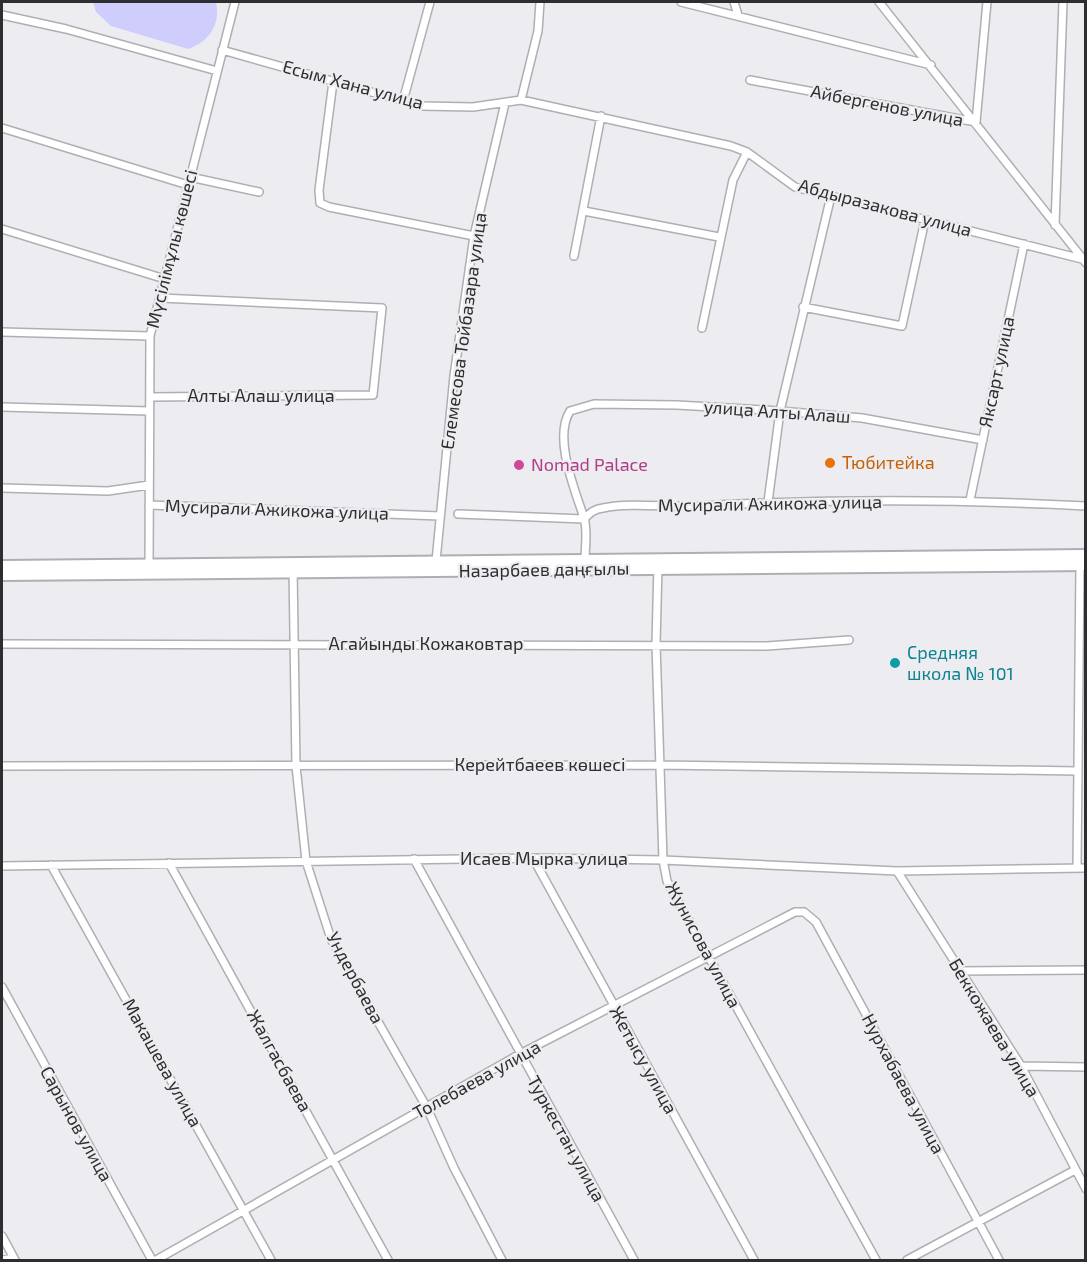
<svg xmlns="http://www.w3.org/2000/svg" width="1087" height="1262" viewBox="0 0 1087 1262" font-family="'Exo 2',sans-serif">
  <style>
    .green { fill: #cfcdfb }
    .lines { fill: none; stroke-linecap: round; stroke-linejoin: round }
    .street-casing { stroke: #afafb3; stroke-width: 10 }
    .secondary-casing { stroke: #afafb3; stroke-width: 14 }
    .street { stroke: #fff; stroke-width: 7 }
    .secondary { stroke: #fff; stroke-width: 10 }
    .food-dot { fill: #e8710a; stroke: #ededf1; stroke-width: 2 }
    .hotel-dot { fill: #d1479c; stroke: #ededf1; stroke-width: 2 }
    .culture-dot { fill: #0f9aa8; stroke: #ededf1; stroke-width: 2 }
    .labels { text-anchor: middle; stroke-width: 4.5; stroke-linejoin: round; paint-order: stroke }
    .street-label { font-size: 18px; fill: #2e2e30; stroke: #ededf1 }
    .food-label { font-size: 18px; fill: #c56008; stroke: #ededf1; text-anchor: start }
    .hotel-label { font-size: 18px; fill: #b23c85; stroke: #ededf1; text-anchor: start }
    .culture-label { font-size: 18px; fill: #0d838f; stroke: #ededf1; text-anchor: start }
  </style>
  <rect width="100%" height="100%" fill="#ededf1"/>
  <path class="green" d="M93 2H216C221 24 209 42 188 49L111 26 96 12Z"/>
  <g class="lines">
    <defs>
      <path id="street" d="M681 2 931 65
        M734 2 738 15
        M879 2 1086 263
        M2 15 66 29 217 71
        M222 50 421 106 473 107 521 100 731 146 747 152 795 187 1082 259
        M750 80 976 122 987 2
        M333 82 319 190 320 203 329 207 474 236
        M521 100 538 31 540 2
        M403 101 430 2
        M2 128 188 185
        M190 177 259 192
        M584 211 719 237
        M1055 225 1063 2
        M2 229 165 279
        M574 256 601 116
        M803 307 902 326 925 220
        M702 328 733 180 747 152
        M2 332 150 336
        M150 397 373 395 382 308 160 298
        M2 407 149 411
        M2 488 108 491 149 485
        M970 500 1024 244
        M768 502 780 411 831 196
        M149 505 440 516
        M458 514 584 519C590 513 594 509 603 508 633 502 668 508 698 506 828 499 956 499 1086 506
        M585 560C585 547 588 530 584 518 575 490 553 438 570 411L594 404 677 405 780 411 862 418 983 440
        M436 561 454 376 474 236 505 103
        M658 565 656 644 663 860 667 881 876 1260
        M149 568 150 336 235 2
        M293 568 296 766 306 861 331 939 427 1108 454 1168 502 1260
        M2 644 767 646 849 640
        M2 766 660 765 1078 771
        M533 858 754 1260
        M414 859 634 1260
        M169 863 388 1260
        M51 865 271 1260
        M2 866 533 858 663 860 897 871 1086 868
        M1077 868 1080 565
        M897 871 1021 1066 1086 1189
        M960 971 1086 970
        M2 987 152 1260
        M1021 1066 1086 1067
        M2 1236 15 1260
        M2 1260 14 1258
        M156 1260 520 1054 795 912H804L816 922 999 1260
        M907 1260 1075 1170"/>
      <path id="secondary" d="M2 566 1086 555
        M2 575 1086 565"/>
    </defs>
    <use href="#street" class="street-casing"/>
    <use href="#secondary" class="secondary-casing"/>
    <use href="#street" class="street"/>
    <use href="#secondary" class="secondary"/>
  </g>
  <circle class="food-dot" cx="830" cy="463" r="6"/>
  <circle class="hotel-dot" cx="519" cy="465" r="6"/>
  <circle class="culture-dot" cx="895" cy="663" r="6"/>
  <g class="labels">
    <g class="street-label">
      <text transform="translate(353 85) rotate(15)" y="6">Есым Хана улица</text>
      <text transform="translate(887 106) rotate(11)" y="6">Айбергенов улица</text>
      <text transform="translate(885 208) rotate(15)" y="6">Абдыразакова улица</text>
      <text transform="translate(172 249) rotate(-76)" y="6">Мүсілімұлы көшесі</text>
      <text transform="translate(464 331) rotate(-82)" y="6">Елемесова Тойбазара улица</text>
      <text transform="translate(997 372) rotate(-78)" y="6">Яксарт улица</text>
      <text x="261" y="402">Алты Алаш улица</text>
      <text transform="translate(777 412) rotate(4)" y="6">улица Алты Алаш</text>
      <text transform="translate(770 504) rotate(-1)" y="6">Мусирали Ажикожа улица</text>
      <text transform="translate(277 510) rotate(2)" y="6">Мусирали Ажикожа улица</text>
      <text transform="translate(544 570) rotate(-1)" y="6">Назарбаев даңғылы</text>
      <text x="426" y="650">Агайынды Кожаковтар</text>
      <text x="540" y="771">Керейтбаеев көшесі</text>
      <text x="544" y="865">Исаев Мырка улица</text>
      <text transform="translate(703 945) rotate(62)" y="6">Жунисова улица</text>
      <text transform="translate(355 978) rotate(62)" y="6">Ундербаева</text>
      <text transform="translate(994 1028) rotate(59)" y="6">Беккожаева улица</text>
      <text transform="translate(643 1060) rotate(61)" y="6">Жетысу улица</text>
      <text transform="translate(279 1061) rotate(61)" y="6">Жалгасбаева</text>
      <text transform="translate(162 1063) rotate(61)" y="6">Макашева улица</text>
      <text transform="translate(477 1080) rotate(-29)" y="6">Толебаева улица</text>
      <text transform="translate(903 1084) rotate(62)" y="6">Нурхабаева улица</text>
      <text transform="translate(76 1124) rotate(61)" y="6">Сарынов улица</text>
      <text transform="translate(566 1139) rotate(61)" y="6">Туркестан улица</text>
    </g>
    <g class="food-label">
      <text x="842" y="469">Тюбитейка</text>
    </g>
    <g class="hotel-label">
      <text x="531" y="471">Nomad Palace</text>
    </g>
    <g class="culture-label">
      <text x="907" y="659">Средняя<tspan x="907" dy="21">школа № 101</tspan></text>
    </g>
  </g>
  <rect width="1087" height="1262" fill="none" stroke="#2e2e30" stroke-width="6"/>
</svg>
